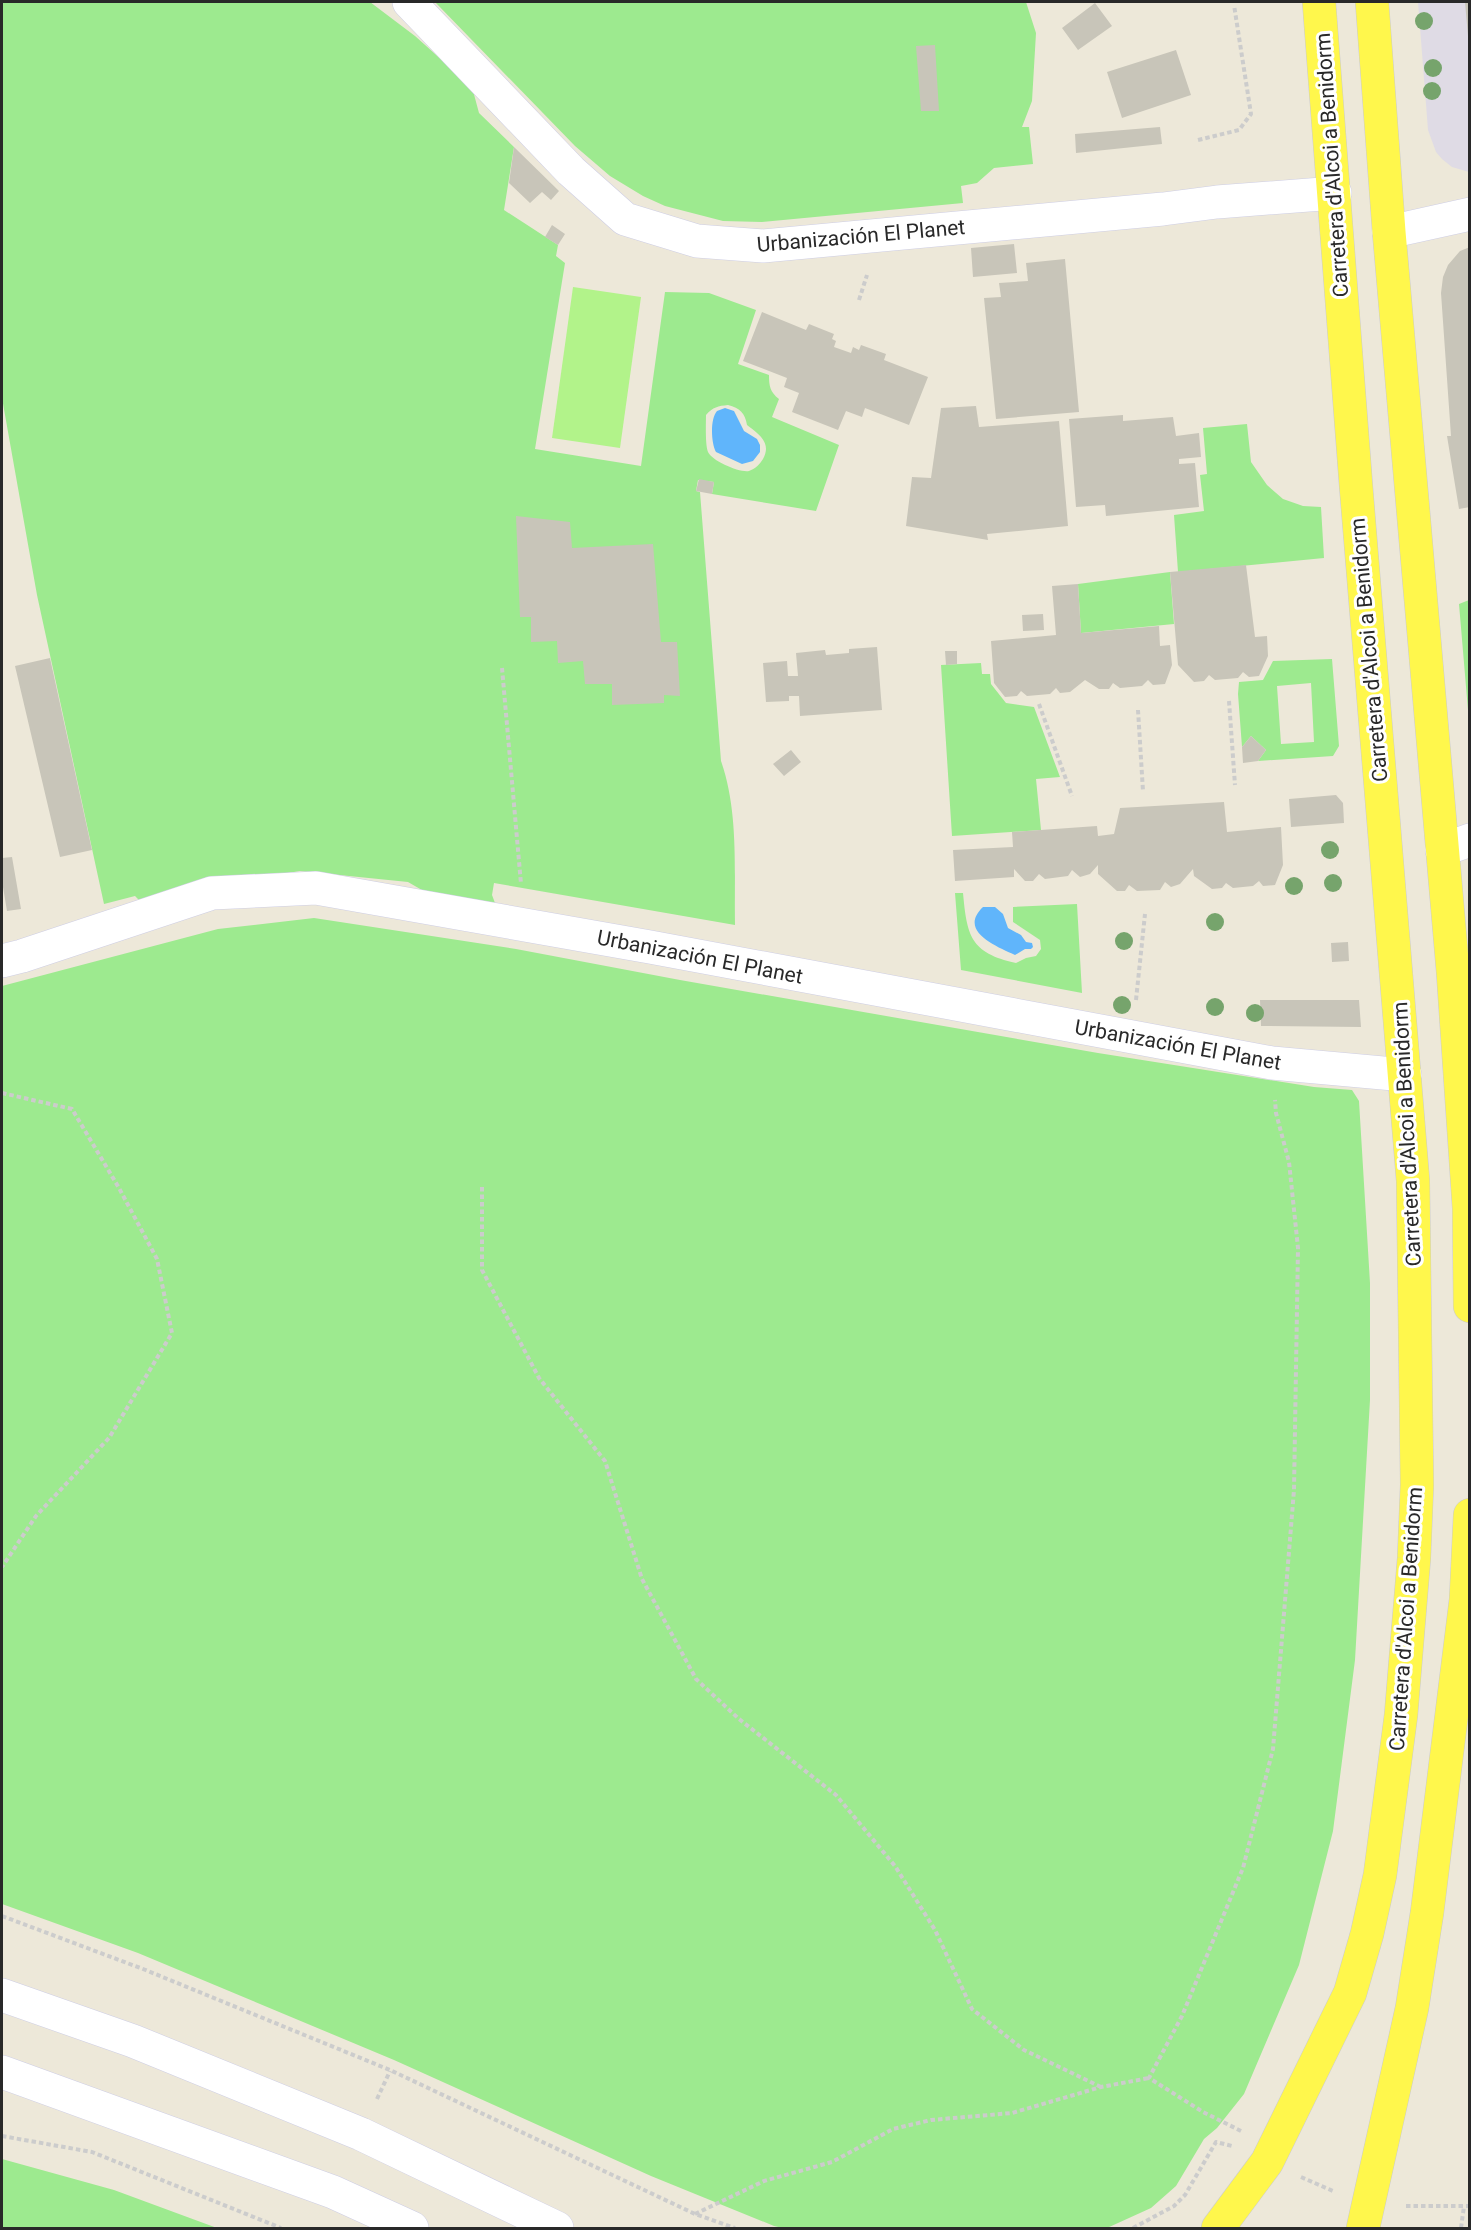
<svg xmlns="http://www.w3.org/2000/svg" width="1471" height="2230" viewBox="0 0 1471 2230" font-family="Roboto,sans-serif">
  <style>
    .industrial { fill: #dfdbe5 }
    .green { fill: #9dea8f; fill-rule: evenodd }
    .pitch { fill: #b2f38a }
    .water { fill: #60b5fb }
    .building { fill: #c8c5b9 }
    .lines { fill: none; stroke-linecap: round; stroke-linejoin: round }
    .minor-casing { stroke: #cecee4; stroke-width: 34 }
    .secondary-casing { stroke: #cecee4; stroke-width: 34 }
    .primary-casing { stroke: #ccc; stroke-width: 34 }
    .path { stroke: #ccc; stroke-width: 4; stroke-dasharray: 4.5 3; stroke-linecap: butt }
    .minor { stroke: #fff; stroke-width: 33 }
    .secondary { stroke: #fff; stroke-width: 33 }
    .primary { stroke: #fff74c; stroke-width: 33 }
    .tree { fill: #76a46c }
    .labels { text-anchor: middle; stroke-width: 6; stroke-linejoin: round; paint-order: stroke }
    .street-label { font-size: 21px; fill: #292929; stroke: #fff }
  </style>
  <rect width="100%" height="100%" fill="#ede8d9"/>
  <path class="industrial" d="M1418 2H1469V172L1452 167 1442 159 1436 152 1428 130Z"/>
  <path class="green" d="M2 2H370L415 36 472 87 479 113 514 147 504 210 558 245 556 256 565 263 535 449 641 466 665 292 709 293 756 310 738 364 769 375C769 386 770 392 779 399L772 417 839 445 816 511 712 494 714 482 698 480 696 491 700 492 721 761C739 812 734 872 735 925L494 883 492 895 495 903 434 897 408 882 300 871 209 886 141 902 135 896 104 904 37 595 2 398ZM728 405C740 408 745 413 747 425 759 434 772 443 763 459 760 464 755 469 749 471 740 473 712 461 708 452 705 444 706 423 706 415 713 407 718 406 728 405Z
    M435 2H1026L1036 33 1032 101 1022 127H1029L1033 164 994 168 977 183 961 186 963 203 762 222 723 221 665 206 643 196 610 176 575 146Z
    M1247 424 1251 462 1267 485 1283 499 1303 506 1321 507 1324 558 1178 572 1174 515 1204 511 1200 475 1207 474 1203 428Z
    M1170 572 1174 624 1081 633 1078 584Z
    M1469 600H1470L1469 722 1459 604Z
    M1332 659 1339 746 1333 756 1258 761 1266 750 1251 736 1242 747 1238 694 1239 682 1263 680 1273 661ZM1311 683 1314 742 1281 744 1277 686Z
    M981 663 982 674H990L991 684 1006 703 1034 707 1060 777 1036 779 1041 830 952 836 941 665Z
    M955 893H963C967 935 970 953 1016 963L1026 958 1036 956 1041 949 1040 940 1013 922V907L1077 904 1082 993 961 970Z
    M314 918 516 949 680 980 1098 1053 1314 1087 1352 1090 1359 1101 1370 1283V1400L1355 1660 1333 1831 1299 1965 1244 2094 1217 2128 1204 2139 1176 2186 1151 2208 1107 2228H783L774 2226 651 2176 394 2060 138 1953 2 1904V986L218 929Z
    M2 2159 114 2190 217 2228H2Z"/>
  <path class="pitch" d="M573 287 641 297 620 448 552 438Z"/>
  <path class="water" d="M725 408 734 411 744 431 757 439 760 445V452L753 461 742 464 716 452C711 443 710 419 717 411Z
    M983 907H995L1003 914 1008 928 1021 935 1026 942 1032 943 1033 947 1031 949H1025L1015 955C995 946 958 931 983 907Z"/>
  <path class="building" d="M1465 2H1470V36H1468Z
    M1095 3 1112 26 1078 50 1062 28Z
    M935 45 939 111H921L916 46Z
    M1176 50 1191 95 1122 118 1107 72Z
    M1160 127 1162 144 1076 153 1075 134Z
    M514 147 559 191 551 200 542 192 530 203 509 183Z
    M552 225 565 234 558 245 545 237Z
    M1014 244 1017 273 973 277 971 248Z
    M1470 247V507L1459 509 1447 436H1451L1441 293 1443 277 1448 265 1460 251Z
    M1065 259 1079 412 996 419 984 298 1001 297 999 283 1028 281 1026 263Z
    M762 312 806 330 809 324 834 334 832 339 836 341 834 347 851 353 853 347 859 350 861 345 886 354 884 360 928 377 909 425 865 408 862 417 846 411 838 430 792 412 799 393 784 387 787 378 743 361Z
    M976 406 979 427 1059 421 1068 526 987 534 988 540 906 526 912 477 931 478 941 408Z
    M1123 415V421L1173 417 1176 436 1199 433 1201 457 1179 459V464L1195 463 1199 507 1106 516 1105 505 1076 507 1069 419Z
    M699 479 714 482 712 494 696 491Z
    M516 516 570 522 572 548 653 544 661 642H677L680 696 664 695V703L612 705V684H585L583 661 558 663 557 641 531 642V617H520Z
    M1246 565 1255 637 1267 636 1268 656 1259 676 1249 677 1243 672 1238 678 1215 680 1209 675 1204 681 1194 682 1178 665 1170 572Z
    M1078 584 1081 633 1159 626 1160 646 1170 645 1172 665 1165 684 1153 685 1148 680 1142 686 1120 688 1113 683 1109 689H1099L1085 680 1070 692 1060 693 1056 688 1050 694 1027 696 1021 691 1017 696 1005 697 994 683 991 641 1056 635 1052 586Z
    M1043 614 1044 630 1023 631 1022 615Z
    M877 647 882 710 800 716 799 696H789V701L766 702 763 663 787 661 788 676H798L796 653 825 650 826 655 849 653V649Z
    M945 651H957V664L946 665Z
    M50 658 92 850 60 857 15 666Z
    M1251 736 1266 750 1258 761 1243 763 1242 747Z
    M791 750 801 762 784 776 773 764Z
    M1336 795 1343 803 1344 823 1291 827 1289 799Z
    M1224 802 1227 832 1281 827 1283 865 1275 885 1263 886 1259 881 1253 886 1233 888 1226 883 1222 888 1212 889 1194 876 1193 869 1180 884 1171 887 1165 882 1160 890 1137 891 1129 885 1125 891H1117L1098 874V865L1090 874 1080 877 1072 870 1068 876 1045 879 1039 874 1033 881H1025L1014 869V877L955 881 953 850 1013 847 1012 832 1097 826 1098 836 1114 834 1120 808Z
    M12 857 21 909 7 911 2 881V858Z
    M1348 942 1349 961 1332 962 1331 943Z
    M1260 1000H1359L1361 1027 1261 1026Z"/>
  <g class="lines">
    <defs>
      <path id="minor" d="M409 2 571 171 625 219 697 241 763 246 1163 209 1217 202 1335 193
        M1389 232 1470 214
        M1442 850 1470 840
        M2 961 22 956 212 893 316 888 650 947 1272 1063 1405 1075"/>
      <path id="secondary" d="M2 1995 133 2041 361 2134 557 2228
        M2 2072 333 2192 412 2228"/>
      <path id="primary" d="M1372 2 1389 232 1453 972 1469 1208 1470 1306
        M1218 2228 1267 2162 1350 1993 1367 1934 1380 1875 1401 1715 1414 1558 1417 1485 1413 1181 1356 486 1319 2
        M1363 2228 1412 2008 1427 1913 1466 1599 1470 1515"/>
    </defs>
    <use href="#minor" class="minor-casing"/>
    <use href="#secondary" class="secondary-casing"/>
    <use href="#primary" class="primary-casing"/>
    <path class="path" d="M1198 140 1239 130 1251 114 1234 5
      M859 300 867 275
      M502 668 521 884
      M1229 701 1235 785
      M1039 704 1072 796
      M1138 710 1143 791
      M1136 1000 1145 914
      M2 1093 72 1109 119 1188 157 1259 172 1333 109 1438 36 1516 2 1567
      M482 1187V1270L539 1378 605 1461 642 1579 696 1679 739 1719 836 1795 895 1866 935 1930 972 2009 1024 2050 1101 2087
      M2 1916 143 1969 390 2070 695 2214 735 2228
      M377 2099 390 2071
      M1241 2131 1203 2112 1149 2078 1182 2016 1243 1868 1273 1749 1294 1490 1298 1248 1289 1162 1276 1113 1275 1100
      M2 2136 92 2152 281 2228
      M1301 2177 1333 2191
      M1406 2206H1470
      M695 2214 764 2181 832 2162 893 2129 931 2120 1012 2113 1101 2087 1149 2078
      M1133 2228 1174 2206 1185 2195 1216 2142 1232 2146
      M1461 2228 1464 2206"/>
    <use href="#minor" class="minor"/>
    <use href="#secondary" class="secondary"/>
    <use href="#primary" class="primary"/>
  </g>
  <g class="tree">
    <circle cx="1424" cy="21" r="9"/>
    <circle cx="1433" cy="68" r="9"/>
    <circle cx="1432" cy="91" r="9"/>
    <circle cx="1330" cy="850" r="9"/>
    <circle cx="1333" cy="883" r="9"/>
    <circle cx="1294" cy="886" r="9"/>
    <circle cx="1215" cy="922" r="9"/>
    <circle cx="1124" cy="941" r="9"/>
    <circle cx="1122" cy="1005" r="9"/>
    <circle cx="1215" cy="1007" r="9"/>
    <circle cx="1255" cy="1013" r="9"/>
  </g>
  <g class="labels">
    <g class="street-label">
      <text transform="translate(1332 165) rotate(-94)" y="7">Carretera d'Alcoi a Benidorm</text>
      <text transform="translate(861 236) rotate(-5)" y="7">Urbanización El Planet</text>
      <text transform="translate(1369 650) rotate(-95)" y="7">Carretera d'Alcoi a Benidorm</text>
      <text transform="translate(700 957) rotate(11)" y="7">Urbanización El Planet</text>
      <text transform="translate(1178 1045) rotate(10)" y="7">Urbanización El Planet</text>
      <text transform="translate(1407 1134) rotate(-93)" y="7">Carretera d'Alcoi a Benidorm</text>
      <text transform="translate(1406 1619) rotate(-86)" y="7">Carretera d'Alcoi a Benidorm</text>
    </g>
  </g>
  <rect width="1471" height="2230" fill="none" stroke="#292929" stroke-width="6"/>
</svg>
